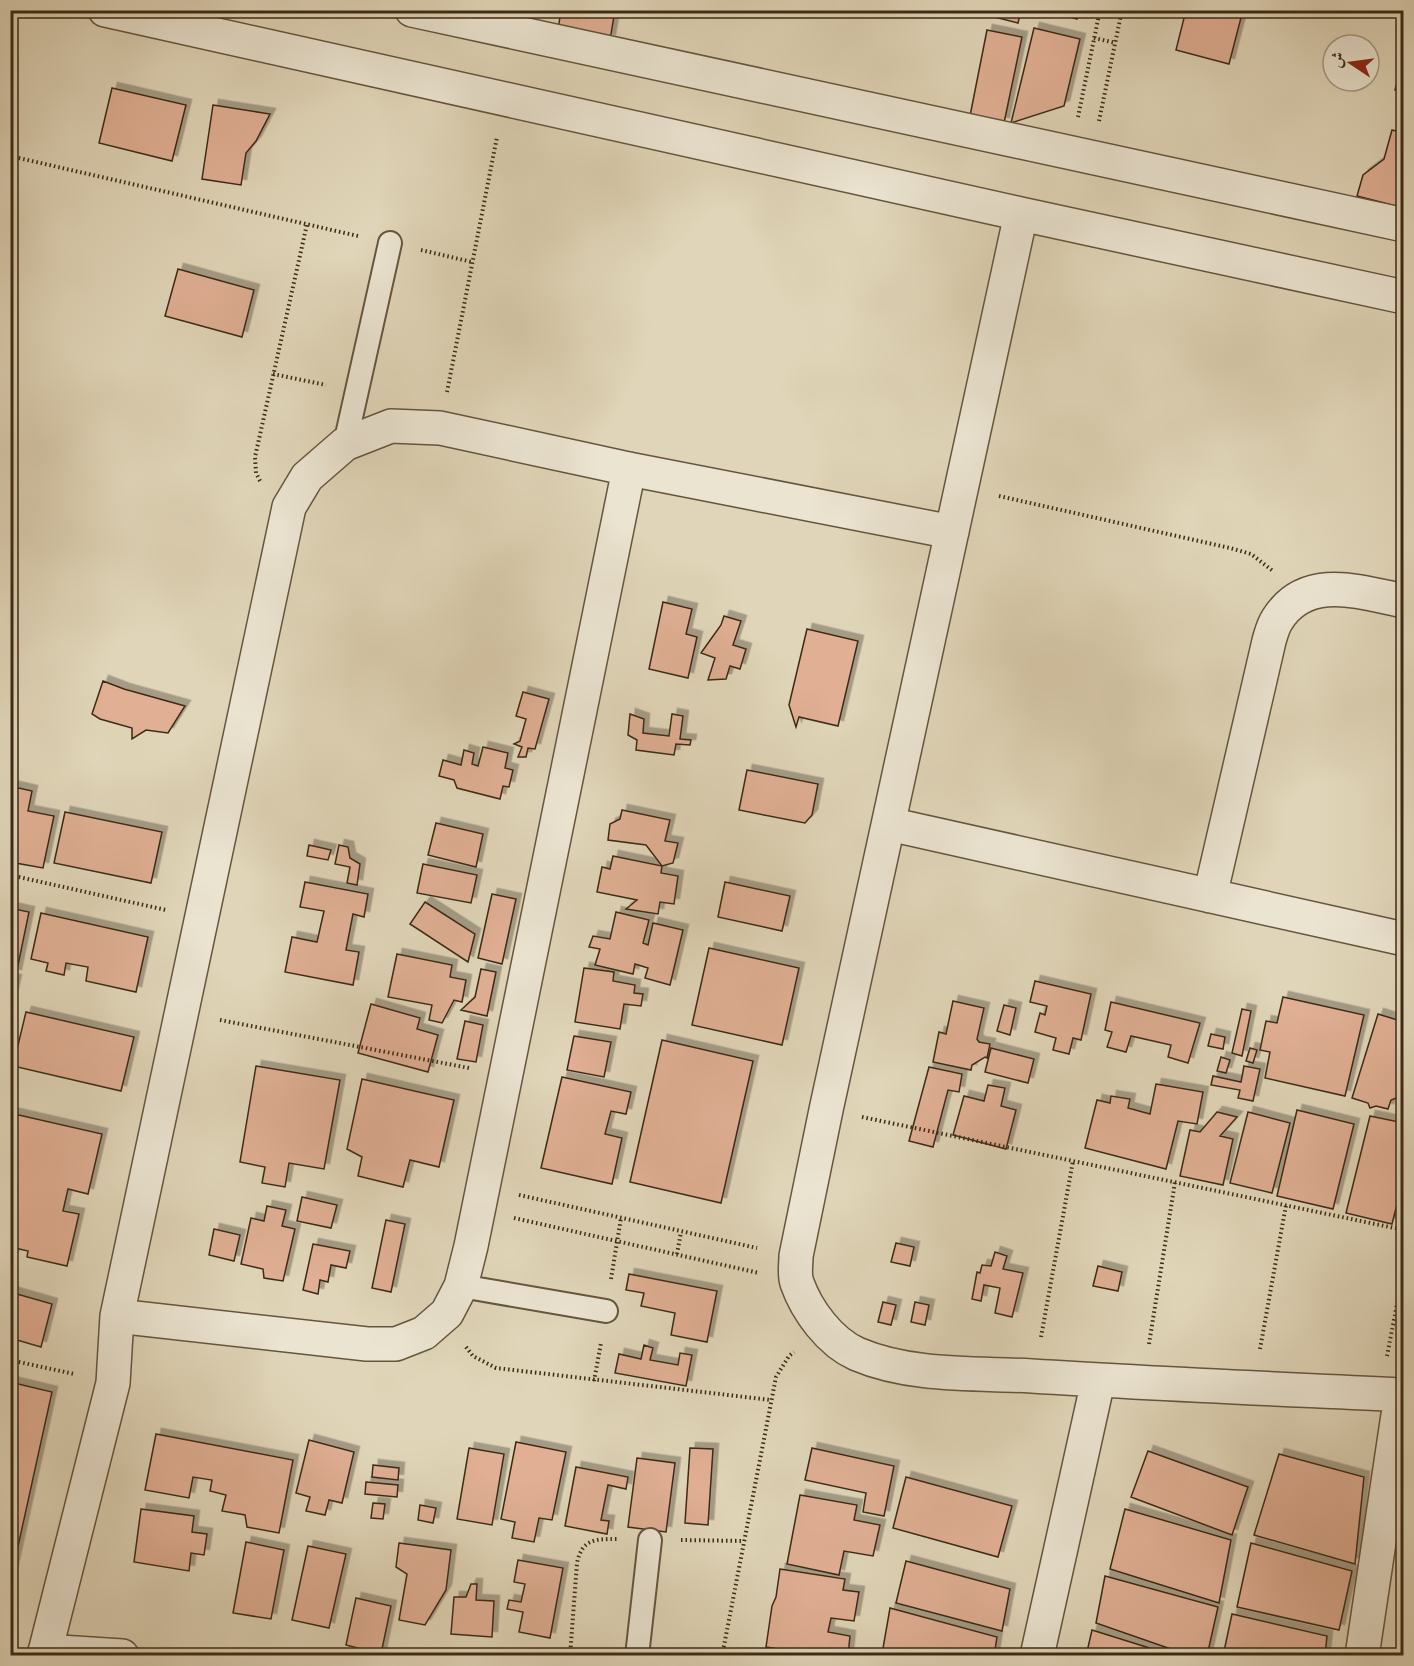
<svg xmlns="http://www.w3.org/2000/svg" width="1414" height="1666" viewBox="0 0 1414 1666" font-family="Alegreya,Amiri,serif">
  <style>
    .building { fill: #e0af94; stroke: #3d2a16; stroke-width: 1.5; filter: url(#shadow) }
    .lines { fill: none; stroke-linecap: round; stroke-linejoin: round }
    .service-casing { stroke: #66553e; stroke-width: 26 }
    .minor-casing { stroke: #66553e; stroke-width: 36 }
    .path { stroke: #3d2a16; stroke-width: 4; stroke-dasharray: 1.5 3; stroke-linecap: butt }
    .service { stroke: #ebe4d1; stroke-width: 22 }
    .minor { stroke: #ebe4d1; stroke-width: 33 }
  </style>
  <defs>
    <filter id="shadow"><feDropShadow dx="5.5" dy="-5.5" stdDeviation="0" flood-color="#0004"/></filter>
  </defs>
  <rect width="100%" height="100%" fill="#e0d5b8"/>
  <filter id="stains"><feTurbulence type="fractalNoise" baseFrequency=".00333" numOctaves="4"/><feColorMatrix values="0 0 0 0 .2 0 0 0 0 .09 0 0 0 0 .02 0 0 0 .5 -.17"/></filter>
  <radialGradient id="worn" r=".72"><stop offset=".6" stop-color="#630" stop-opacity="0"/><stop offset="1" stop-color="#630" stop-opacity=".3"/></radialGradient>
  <path class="building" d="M561 10H615L610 40 558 30Z
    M967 10H1021L1018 23Z
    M1045 10H1079L1077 19Z
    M1186 10H1243L1229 64 1176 50Z
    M1034 28 1080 39 1064 106 1011 123Z
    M987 30 1022 37 1004 123 970 116Z
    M1404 54V92L1395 90Z
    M112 88 186 105 172 161 99 143Z
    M213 105 270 114 256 141 246 153 241 185 202 179Z
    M1392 130 1404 133V208L1357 196 1363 175 1384 159Z
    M178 269 254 290 242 337 165 316Z
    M663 602 692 609 686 634 697 637 688 678 649 669Z
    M724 616 741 621 733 645 746 649 740 669 730 666 726 679 708 680 715 658 701 653 721 625Z
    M807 629 858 641 838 726 799 717 796 727 789 705Z
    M103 681 124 689 185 706 168 733 146 730 132 739V728L100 719 92 714Z
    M523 692 549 699 535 749 528 748 526 757H518L522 747 514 744 520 741 526 719 516 716Z
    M630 714 644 719 643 733 669 736 672 714 683 716 680 739 691 740 690 745 676 744 674 755 636 750 637 740 628 735Z
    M483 747 508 753 505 768 513 770 509 787 503 786 500 799 457 788 454 780 439 776 443 760 461 765 464 750 474 753 472 764 478 766Z
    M747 770 818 784 812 815 805 823 739 810Z
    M10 786 32 791 28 811 54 816 43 868 10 862Z
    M622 810 670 820 665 841 678 843 673 863 662 866 646 845 608 840 610 824 620 819Z
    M65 812 162 832 151 883 54 863Z
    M436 823 483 834 476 867 428 855Z
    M309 845 331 850 328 860 307 856Z
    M339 845 348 847 350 858 360 864 357 885 347 883 350 867 335 864Z
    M613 856 662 866 661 873 678 876 674 904 660 902 658 914 626 909 637 900 597 892 602 867 610 869Z
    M423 864 477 875 471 903 417 893Z
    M305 882 368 894 364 917 353 914 346 950 359 952 353 985 285 972 292 937 317 942 324 911 300 907Z
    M725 882 790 896 782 931 718 917Z
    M492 894 516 899 502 964 478 958Z
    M425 902 475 934 468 962 410 924Z
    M10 908 29 912 16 975 10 974Z
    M616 912 649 920 643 943 648 945 653 923 683 930 670 985 645 978 648 968 635 964 633 974 595 965 600 949 589 947 593 936 610 939Z
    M41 913 148 937 136 992 86 981 88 967 66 963 64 975 46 971 48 963 31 959Z
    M709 948 799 968 782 1045 692 1025Z
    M397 954 452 965 450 977 466 980 462 1002 454 1000 442 1023 429 1020 432 1005 388 997Z
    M584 968 614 972 613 981 635 985 634 993 643 994 641 1006 624 1004 620 1029 575 1022Z
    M481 969 496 972 487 1016 461 1010 475 997Z
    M10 979 16 980 10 1005Z
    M1035 981 1091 994 1081 1040 1073 1038 1069 1054 1053 1050 1056 1038 1035 1032 1040 1013 1045 1015 1047 1006 1030 1002Z
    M1283 997 1364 1015 1345 1096 1265 1078 1270 1052 1260 1050 1266 1021 1277 1023Z
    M953 1001 984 1008 977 1039 979 1042 990 1044 987 1058 985 1057 972 1065 971 1070 933 1062 939 1032 946 1034Z
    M1111 1002 1200 1023 1188 1063 1168 1057 1171 1045 1131 1036 1126 1052 1107 1047 1112 1032 1105 1030Z
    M371 1004 420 1018 417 1029 438 1035 428 1072 358 1053Z
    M1004 1005 1016 1008 1010 1035 997 1031Z
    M1242 1009 1251 1011 1242 1056 1232 1053Z
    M26 1012 134 1037 121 1091 13 1066Z
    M1378 1014 1404 1022V1095L1391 1100 1388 1109 1376 1106 1370 1108 1368 1103 1352 1098Z
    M465 1021 483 1025 476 1062 457 1059Z
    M1211 1034 1225 1037 1223 1049 1208 1046Z
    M574 1036 611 1042 604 1077 567 1070Z
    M662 1040 753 1061 721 1203 630 1182Z
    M991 1048 1034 1059 1028 1083 985 1072Z
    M1250 1048 1257 1050 1253 1063 1246 1061Z
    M1221 1057 1230 1060 1226 1073 1217 1071Z
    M256 1066 340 1080 324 1169 289 1163 285 1187 262 1183 265 1167 240 1162Z
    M1244 1066 1260 1069 1253 1101 1238 1098 1240 1090 1211 1085 1213 1076 1241 1082Z
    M929 1067 962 1074 959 1092 948 1090 933 1147 909 1141Z
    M562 1077 631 1092 626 1114 611 1111 605 1134 622 1138 612 1184 541 1168Z
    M362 1079 454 1100 439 1167 410 1160 403 1187 358 1176 362 1157 347 1149Z
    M1156 1084 1203 1092 1197 1124 1178 1121 1166 1169 1085 1148 1097 1100 1110 1103 1111 1096 1130 1099 1128 1108 1150 1114Z
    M988 1085 1005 1088 1001 1106 1016 1110 1006 1149 953 1135 964 1096 984 1101Z
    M1297 1110 1354 1124 1333 1209 1277 1196Z
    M1217 1112 1237 1117 1220 1136 1233 1139 1223 1185 1180 1176 1190 1130 1200 1132Z
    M1248 1112 1290 1123 1272 1193 1230 1183Z
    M10 1113 102 1134 88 1194 68 1189 63 1211 79 1214 67 1266 27 1257 28 1251 15 1248 13 1257 10 1256Z
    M1370 1116 1404 1123V1176L1392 1224 1346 1213Z
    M302 1197 337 1205 331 1228 297 1221Z
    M267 1206 286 1210 282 1226 295 1229 283 1281 264 1278 263 1269 241 1264 251 1218 264 1221Z
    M386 1220 405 1224 391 1292 372 1288Z
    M214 1229 240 1235 234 1261 209 1255Z
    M896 1243 914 1247 910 1266 891 1262Z
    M313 1244 350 1251 346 1268 331 1265 328 1282 320 1280 318 1294 303 1290Z
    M995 1252 1007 1256 1003 1269 1023 1273 1012 1317 995 1313 1000 1288 984 1285 981 1301 972 1299 977 1272 980 1273 982 1265 991 1266Z
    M1098 1266 1122 1272 1118 1291 1093 1286Z
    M629 1274 717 1291 707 1342 671 1335 675 1313 641 1306 644 1293 626 1290Z
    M10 1292 52 1304 41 1347 10 1338Z
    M883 1302 896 1305 891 1325 878 1322Z
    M915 1302 929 1305 925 1325 911 1322Z
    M644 1345 653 1348 650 1360 678 1365 680 1353 692 1355 686 1386 615 1373 619 1354 641 1359Z
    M10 1382 52 1392 10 1583Z
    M156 1434 293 1460 279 1533 247 1527 245 1515 222 1511 226 1495 210 1491 212 1480 193 1477 189 1498 145 1490Z
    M309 1440 354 1452 342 1503 329 1500 325 1515 306 1511 310 1497 296 1493Z
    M516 1442 566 1452 552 1520 539 1518 534 1542 512 1538 515 1522 501 1519Z
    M469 1448 504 1454 492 1525 457 1519Z
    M690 1448 713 1449 708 1525 685 1523Z
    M812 1448 894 1466 884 1516 863 1512 866 1493 805 1480Z
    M1148 1451 1248 1487 1232 1535 1131 1497Z
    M1279 1454 1364 1477 1355 1564 1254 1535Z
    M637 1458 675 1463 666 1532 628 1527Z
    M373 1465 399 1468 398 1480 372 1477Z
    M576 1467 628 1477 626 1489 608 1485 601 1520 609 1521 607 1534 565 1526Z
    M906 1477 1012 1506 998 1557 893 1528Z
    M366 1482 398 1485 397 1497 365 1494Z
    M800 1495 857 1505 854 1520 880 1525 873 1556 844 1551 839 1575 787 1564Z
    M373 1503 385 1504 383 1519 371 1518Z
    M420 1505 436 1508 433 1523 418 1520Z
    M141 1509 194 1516 192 1532 207 1534 204 1555 191 1553 189 1571 134 1562Z
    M1125 1509 1231 1540 1219 1603 1110 1569Z
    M246 1542 284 1550 271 1619 233 1613Z
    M399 1543 451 1550 446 1590 425 1625 399 1620 407 1574 396 1567Z
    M1251 1543 1352 1571 1339 1630 1237 1607Z
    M308 1546 346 1554 329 1628 292 1620Z
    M518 1560 563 1568 550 1638 519 1632 523 1612 507 1609 509 1600 521 1602 525 1584 514 1582Z
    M906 1561 1010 1589 1002 1631 896 1603Z
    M780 1569 845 1579 843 1590 859 1592 854 1621 831 1618 828 1632 850 1636 848 1656H823L766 1647 772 1606 776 1597Z
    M1105 1576 1218 1607 1207 1656H1191L1096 1623Z
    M471 1584H477L476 1600 494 1601 492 1637 451 1634 454 1597H466Z
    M356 1598 391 1606 381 1654 346 1645Z
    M890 1608 997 1637 994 1656 882 1654Z
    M1232 1614 1327 1636 1325 1656H1223Z
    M1092 1630 1175 1656H1086Z
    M761 1651 783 1656H760Z"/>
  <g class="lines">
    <defs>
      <path id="service" d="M345 444 390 243
        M461 1286 606 1311
        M637 1656 650 1540"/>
      <path id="minor" d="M105 10 1021 214 1404 297
        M412 10 1404 225
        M1021 214 826 1110 796 1256C796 1265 794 1275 797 1283 807 1311 830 1342 857 1354 911 1377 975 1373 1032 1376 1156 1384 1280 1389 1404 1395
        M889 824 1404 939
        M1210 896 1269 641C1271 634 1273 626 1277 620 1306 573 1360 592 1404 601
        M117 1316 367 1344H396L424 1333 447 1313 461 1286 471 1246 629 469
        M45 1651 122 1656
        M44 1656 113 1383 117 1316 289 507 307 477 345 444 391 426 440 428 629 469 952 532
        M1037 1656 1098 1381
        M1362 1656 1401 1395"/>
    </defs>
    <use href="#service" class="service-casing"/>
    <use href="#minor" class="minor-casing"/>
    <path class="path" d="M1094 38 1116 43
      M1078 117 1100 10
      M1099 121 1122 10
      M10 156 358 236
      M421 250 472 262
      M273 374 326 385
      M447 392 497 137
      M260 481 256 473 255 457 307 224
      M999 496 1230 548 1251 554 1273 571
      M10 875 166 910
      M220 1020 469 1068
      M862 1117 1404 1230
      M519 1195 757 1248
      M514 1218 759 1273
      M677 1254 681 1232
      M611 1279 621 1218
      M1041 1337 1073 1161
      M1149 1344 1175 1182
      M466 1347 473 1356 496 1368 771 1400
      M1260 1349 1286 1205
      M1387 1356 1404 1268
      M10 1360 74 1374
      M594 1381 601 1343
      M681 1540 744 1541
      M570 1656 577 1563C582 1539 595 1539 617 1539
      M722 1656 776 1377 789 1356 794 1352"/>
    <use href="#service" class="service"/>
    <use href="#minor" class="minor"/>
  </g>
  <rect width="1414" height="1666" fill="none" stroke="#e0d5b8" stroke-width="36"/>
  <rect x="12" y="12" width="1390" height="1642" fill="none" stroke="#3d2a16" stroke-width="3"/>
  <rect x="18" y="18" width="1378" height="1630" fill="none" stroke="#3d2a16" stroke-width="1.5"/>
  <g transform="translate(1351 63) rotate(283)"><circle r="28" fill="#ebe4d1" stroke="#a59a86" stroke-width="1.5"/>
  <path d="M0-4.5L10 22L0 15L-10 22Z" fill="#8f2418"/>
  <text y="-9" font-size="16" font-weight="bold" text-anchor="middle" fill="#3d2a16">ش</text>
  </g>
  <rect width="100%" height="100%" filter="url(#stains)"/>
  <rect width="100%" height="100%" fill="url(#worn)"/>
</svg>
